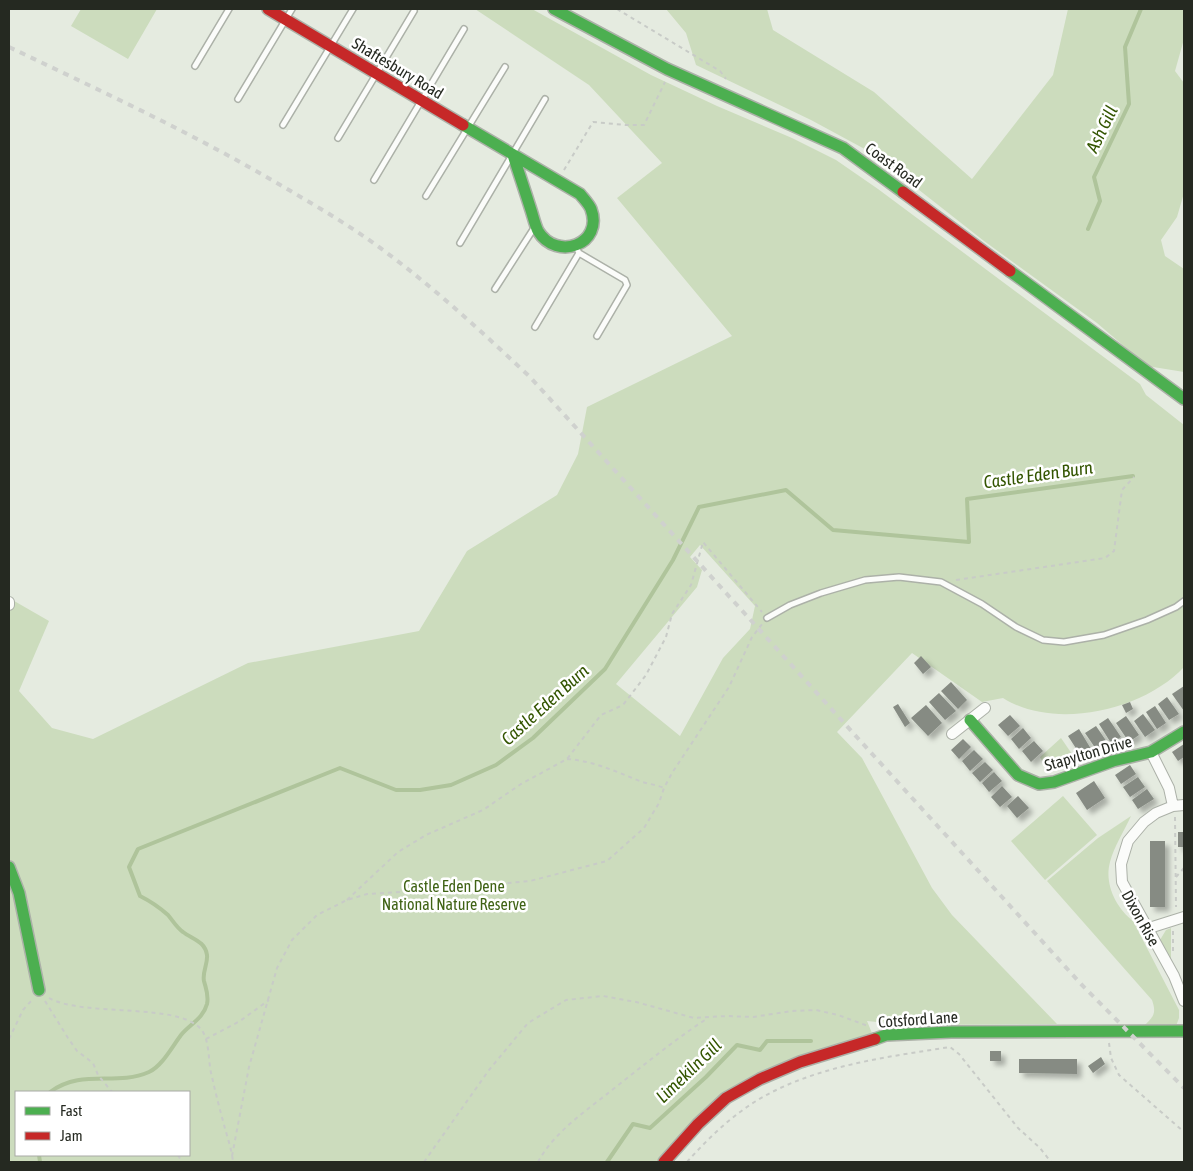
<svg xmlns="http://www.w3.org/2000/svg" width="1193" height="1171" viewBox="0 0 1193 1171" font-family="'Asap Condensed',sans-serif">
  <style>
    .green { fill: #ccdcbd; fill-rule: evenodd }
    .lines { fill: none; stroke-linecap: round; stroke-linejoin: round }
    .stream { stroke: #afc49b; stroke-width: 4 }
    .building { fill: #868b83; filter: url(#shadow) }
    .lane-casing { stroke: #acb1a8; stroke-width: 8 }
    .street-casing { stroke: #acb1a8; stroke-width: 12 }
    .fast-casing { stroke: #acb1a8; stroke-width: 14 }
    .jam-casing { stroke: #acb1a8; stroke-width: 14 }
    .path { stroke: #c8cbc7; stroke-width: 2; stroke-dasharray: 4 4; stroke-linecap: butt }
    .lane { stroke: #fbfcfa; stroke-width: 5 }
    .street { stroke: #fbfcfa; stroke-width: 10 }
    .fast { stroke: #4caf50; stroke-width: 11 }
    .jam { stroke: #c62828; stroke-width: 11 }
    .rail { stroke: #cfd1ce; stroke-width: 4; stroke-dasharray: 6 6; stroke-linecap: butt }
    .labels { text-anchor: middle; stroke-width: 5; stroke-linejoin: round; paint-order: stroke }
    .street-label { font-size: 16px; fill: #252921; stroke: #fff }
    .park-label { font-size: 16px; fill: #3f6214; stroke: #fff }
    .water-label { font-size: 18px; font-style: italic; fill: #335501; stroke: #fff }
  </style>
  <defs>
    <filter id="shadow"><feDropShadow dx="4.5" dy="4.5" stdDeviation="2.5" flood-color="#0004"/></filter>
  </defs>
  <rect width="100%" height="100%" fill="#e5ebe0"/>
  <path class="green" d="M81 9H157L128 59 71 26Z
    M475 9H532L651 75 717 106 792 138 836 160 878 189 1140 384 1146 395 1184 425V667C1144 710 1055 731 1003 698L982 702 912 653 837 732 862 758 932 888 952 915 1057 1024 907 1025 867 1021 874 1038 726 1098 664 1162H9V598L49 621 19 691 52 728 93 739 248 663 419 631 467 551 557 495 578 454 587 407 732 336 617 198 662 163 589 85ZM700 545 755 606 750 629 723 658 680 736 616 684 697 587 702 570 690 557ZM16 1092H189V1155H16Z
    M666 9H767L773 30 874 92 972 179 1053 75 1068 9H1184V39L1175 71 1184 83V193L1177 217 1161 240 1165 256 1184 269V372L1147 366 1097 323 984 241 872 153 811 120 696 65 686 33Z
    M1061 738 1072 754C1071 762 1067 765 1060 770 1051 768 1043 765 1040 757Z
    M1063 796 1097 835 1045 880 1011 841Z
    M1131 816C1124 831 1114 847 1110 862 1104 884 1116 908 1133 921L1179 1010V1018L1176 1026 1143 1027C1153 1017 1157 1014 1152 1000L1047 881 1098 838Z
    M1171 928V967L1160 940 1166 930Z"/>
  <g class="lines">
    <path class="stream" d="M1088 229 1100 201 1094 177 1129 104 1125 47 1141 9
      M50 1092C83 1068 115 1087 149 1072 162 1066 172 1047 181 1035 190 1024 203 1019 207 1004 209 995 206 989 204 981 202 972 208 964 207 955 205 941 192 939 183 932 177 928 173 921 168 915 159 907 150 901 140 896L129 867 138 849 340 768 396 790H420L451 785 496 765 533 738 605 669 673 560 699 507 786 490 833 530 969 542 967 499 1133 476
      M39 1155 40 1162
      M607 1162 633 1124 650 1128 706 1077 737 1045 760 1050 767 1041H811"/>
  </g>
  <path class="building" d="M921 656 931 667 923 674 914 663Z
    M951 682 967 700 958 709 941 691Z
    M1184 686V711L1172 694Z
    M939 693 956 711 945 720 929 702Z
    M1167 697 1179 714 1169 720 1158 704Z
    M1130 702 1133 709 1126 713 1122 705Z
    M898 704 910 723 905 727 893 707Z
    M926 705 942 723 928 736 911 718Z
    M1155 706 1166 723 1157 729 1146 712Z
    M1143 714 1155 730 1145 737 1134 721Z
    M1010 715 1020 726 1008 736 998 725Z
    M1126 716 1139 735 1129 742 1116 723Z
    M1108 718 1121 737 1111 743 1099 724Z
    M1096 726 1109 745 1098 752 1085 733Z
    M1023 728 1031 738 1019 749 1011 739Z
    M1079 729 1091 749 1081 756 1068 736Z
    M963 739 971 747 959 759 951 750Z
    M1034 741 1043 751 1031 762 1022 751Z
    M1184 744V757L1178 761 1172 752Z
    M974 750 983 759 970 771 962 761Z
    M985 762 993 770 980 782 972 773Z
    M1130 765 1136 774 1121 784 1115 775Z
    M994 772 1002 781 989 792 982 783Z
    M1138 777 1145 787 1130 797 1123 787Z
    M1094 781 1105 798 1087 810 1076 793Z
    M1002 786 1012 797 1000 807 991 797Z
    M1147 789 1154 799 1138 809 1132 800Z
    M1018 796 1029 808 1017 818 1007 806Z
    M1178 832H1184V847H1178Z
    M1150 841H1165V907H1150Z
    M990 1051H1001V1061H990Z
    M1101 1057 1105 1064 1093 1073 1088 1066Z
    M1019 1059H1077V1074L1019 1073Z"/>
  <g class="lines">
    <defs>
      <path id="lane" d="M195 66 229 9
        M238 99 292 9
        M283 125 353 9
        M338 138 414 11
        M374 180 464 29
        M426 196 505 67
        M460 243 545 99
        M579 253 625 280 627 285 597 336
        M495 289 534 228
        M535 327 579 253 578 251
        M767 618 790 605 821 593 865 580 899 577 941 582 982 604 1016 627 1043 640 1064 642 1104 635 1147 620 1176 607 1184 601"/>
      <path id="street" d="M9 602V605
        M952 734 985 708
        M1151 752 1169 788 1173 806
        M1184 805 1173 806 1156 813 1144 822 1128 841 1121 864 1122 882 1174 976 1184 1001
        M1146 929 1184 917"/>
      <path id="fast" d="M554 9 667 69 843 148 903 192
        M463 125 580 194C584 199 589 204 591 209 604 244 557 262 538 231 535 225 533 216 531 210 525 191 519 173 513 155
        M1010 271 1184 399
        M970 720 1018 775 1039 784 1054 782 1113 761 1151 752 1184 732
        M9 867 19 893 39 990
        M875 1039 886 1035 951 1032 1184 1031"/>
      <path id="jam" d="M268 9 463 125
        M903 192 1010 271
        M664 1162 698 1124 726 1098 760 1079 800 1062 875 1039"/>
    </defs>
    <use href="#lane" class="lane-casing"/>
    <use href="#street" class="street-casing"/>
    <use href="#fast" class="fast-casing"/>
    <use href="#jam" class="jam-casing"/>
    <path class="path" d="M617 9 720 71 726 79
      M564 170 593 122 625 125H644L665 82
      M956 580 1105 558 1114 551 1122 490 1134 477
      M567 759C594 761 617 772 642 782 649 784 657 785 664 788
      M1175 817 1176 907
      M1176 877 1184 868
      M347 900 398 852 426 835 483 810 521 784 567 759 601 715 623 705 646 675 666 637 672 614 691 585 703 542 762 612
      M1173 931V951
      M49 998C85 1018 184 1001 203 1032 210 1044 208 1063 212 1077 216 1095 221 1114 226 1132 229 1142 232 1152 233 1162
      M45 1001 68 1038 77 1051 93 1063 98 1075 112 1092
      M9 1039 23 1010 32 1000
      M206 1039 240 1021 269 1000
      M1109 1043 1111 1058 1119 1075 1184 1132
      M178 1155 182 1162
      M232 1156 249 1067 277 968 292 940 317 915 347 900 367 894 445 889 530 881 607 861 644 828 659 803 664 788 672 773 729 687 752 637 763 623
      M424 1162 489 1070 528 1023 566 1000 603 996 636 1002 694 1018 727 1016 753 1017 792 1011 816 1010 838 1015 868 1026
      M538 1162C554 1132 586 1111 612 1090 644 1065 674 1040 708 1018
      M687 1162C703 1144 720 1127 740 1112 798 1068 880 1058 950 1047L959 1054 1018 1128 1040 1148 1051 1162"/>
    <use href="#lane" class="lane"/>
    <use href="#street" class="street"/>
    <use href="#fast" class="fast"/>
    <use href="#jam" class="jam"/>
    <path class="rail" d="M9 47C101 91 194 134 282 186 318 207 354 228 387 253 438 291 484 334 530 377L1081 984 1184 1088"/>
  </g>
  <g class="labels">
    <g class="street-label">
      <text transform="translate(398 68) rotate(31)" y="6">Shaftesbury Road</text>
      <text transform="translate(894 165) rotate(36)" y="6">Coast Road</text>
      <text transform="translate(1088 753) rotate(-16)" y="6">Stapylton Drive</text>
      <text transform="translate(1141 918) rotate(61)" y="6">Dixon Rise</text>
      <text transform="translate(918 1019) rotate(-4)" y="6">Cotsford Lane</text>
    </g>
    <g class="park-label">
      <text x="454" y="892">Castle Eden Dene<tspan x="454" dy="18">National Nature Reserve</tspan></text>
    </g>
    <g class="water-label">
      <text transform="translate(1102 129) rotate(-64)" y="6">Ash Gill</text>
      <text transform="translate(1038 475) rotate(-8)" y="6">Castle Eden Burn</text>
      <text transform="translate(545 705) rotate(-42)" y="6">Castle Eden Burn</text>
      <text transform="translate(689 1071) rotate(-44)" y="6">Limekiln Gill</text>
    </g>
  </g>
  <rect width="1193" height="1171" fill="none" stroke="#252921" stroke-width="20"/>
  <rect x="15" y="1091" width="175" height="65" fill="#ffffff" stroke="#a8a9a6"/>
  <rect x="25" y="1107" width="25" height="8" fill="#4caf50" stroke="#a8a9a6"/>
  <text x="60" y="1116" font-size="15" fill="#252921">Fast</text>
  <rect x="25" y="1132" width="25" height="8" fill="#c62828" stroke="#a8a9a6"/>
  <text x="60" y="1141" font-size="15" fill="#252921">Jam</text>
</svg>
